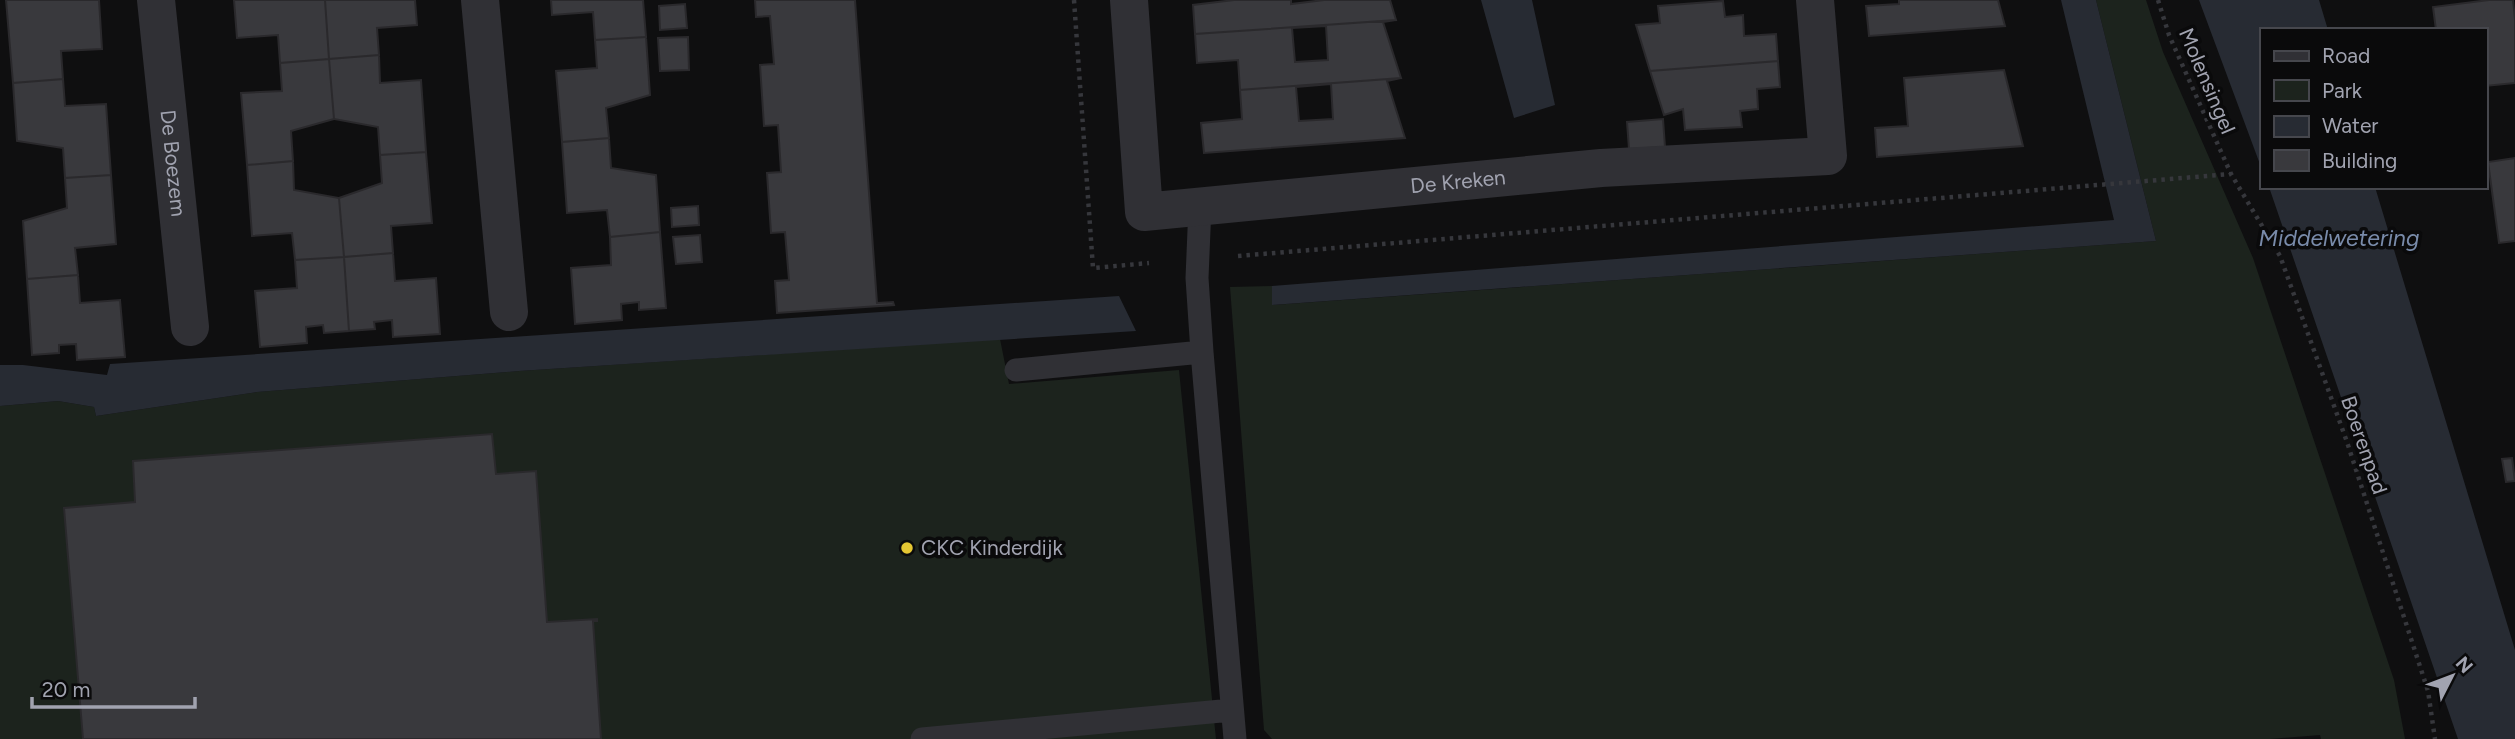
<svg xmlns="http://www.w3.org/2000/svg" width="2515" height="739" viewBox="0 0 2515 739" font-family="Figtree,sans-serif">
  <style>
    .green { fill: #1c231d }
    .water { fill: #272b33 }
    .building { fill: #39393d; stroke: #2a292c; stroke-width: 2; fill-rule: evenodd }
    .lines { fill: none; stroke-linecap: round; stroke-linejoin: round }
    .path { stroke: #36373c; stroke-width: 4.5; stroke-dasharray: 3.5 5; stroke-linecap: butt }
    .service { stroke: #303035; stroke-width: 23 }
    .minor { stroke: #303035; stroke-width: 38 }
    .poi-dot { fill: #e4c633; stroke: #0a0a0b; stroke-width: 2.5 }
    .labels { text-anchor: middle; stroke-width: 7; stroke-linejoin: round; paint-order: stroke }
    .street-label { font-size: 21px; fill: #a1a3b0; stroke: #0a0a0b }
    .poi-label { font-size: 21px; fill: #a1a3b0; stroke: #0a0a0b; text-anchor: start }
    .water-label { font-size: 23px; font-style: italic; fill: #798baa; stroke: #0a0a0b }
  </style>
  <rect width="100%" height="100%" fill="#0f0f10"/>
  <path class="green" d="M2096 0H2146L2163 52 2253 258 2394 680 2405 739H2321L2320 735 2270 739H1272L1264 730 1230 287 1272 286 1273 305 2156 241Z
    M1000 339 1009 384 1179 370 1216 739H0V406L58 401 94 407 96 416 257 392 519 371Z"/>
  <path class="water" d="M1481 0H1532L1555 105 1514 118Z
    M2061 0H2096L2156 241 1272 305V286L2114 220Z
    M2199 0H2319L2328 30H2261V167Z
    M2269 187H2375L2515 650V739H2458Z
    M1119 296 1136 331 519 371 257 392 96 416 94 407 58 401 0 406V365H23L107 375 110 364Z"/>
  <path class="building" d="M6 0H99L102 49 61 51 63 79 13 83Z
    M234 0H325L329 59 280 63 278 35 237 38Z
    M325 0H415L417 25 377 28 379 55 329 59Z
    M551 0H643L646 37 595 40 593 12 552 15Z
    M755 0H855L877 303 893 302 894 305 777 313 775 281 789 280 785 232 771 233 767 173 781 172 778 125 764 126 760 65 774 64 770 16 756 17Z
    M1234 0H1291V4L1324 0H1390L1396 20 1195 34 1193 5Z
    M1899 0H1998L2005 26 1869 36 1866 6 1899 4Z
    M2489 0H2513L2515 19V83L2485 86V30H2436L2433 7Z
    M1723 1 1725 17 1743 15 1744 36 1776 34 1778 61 1650 71 1636 25 1660 23 1658 6Z
    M685 4 687 28 660 30 659 6Z
    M1396 20 1383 22 1401 78 1240 90 1238 60 1197 63 1195 34ZM1326 26 1328 60 1295 62 1292 28Z
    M646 37 650 95 606 108 609 138 562 142 556 71 597 68 595 40Z
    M688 37 689 70 660 71 658 38Z
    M379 55 380 83 421 80 426 152 380 155 378 127 334 119 329 59Z
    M329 59 334 119 291 131 293 161 247 165 241 93 282 91 280 63Z
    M1778 61 1780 87 1757 89 1758 109 1740 111 1742 127 1685 130 1683 109 1664 115 1650 71Z
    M2004 70 2023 146 1877 157 1875 128 1908 126 1904 78Z
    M1401 78 1387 81 1405 138 1204 153 1201 123 1242 119 1240 90ZM1331 84 1333 119 1299 121 1296 87Z
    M63 79 65 106 106 104 111 175 65 178 63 148 17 141 13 83Z
    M1663 119 1665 147 1629 149 1627 122Z
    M609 138 611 168 656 175 660 232 610 237 607 210 567 213 562 142Z
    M426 152 432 223 391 226 393 253 344 257 339 198 382 183 380 155Z
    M2515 158V241L2499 243 2488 162Z
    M293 161 294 190 339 198 344 257 295 260 292 233 252 236 247 165Z
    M111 175 116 244 75 248 78 275 27 279 23 221 67 208 65 178Z
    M698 206 699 225 672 227 671 208Z
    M660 232 666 308 639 310V302L621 304 622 320 575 324 571 268 611 265 610 237Z
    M700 235 702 262 676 264 673 237Z
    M393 253 395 281 436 278 440 334 393 337 392 320 374 322 375 329 349 331 344 257Z
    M344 257 349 331 324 333 323 325 306 327 307 343 260 347 255 291 297 288 295 260Z
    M78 275 80 303 120 300 125 357 77 360 76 344 59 345V353L32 355 27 279Z
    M492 434 496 474 536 471 547 622 597 619V621H593L601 739H83L64 508 135 502 133 461Z
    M2512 458 2515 481 2506 482 2502 459Z"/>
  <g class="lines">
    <path class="path" d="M1074 0 1093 268 1149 263
      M2158 0 2169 35 2231 174 2280 256 2347 442 2428 691 2435 739
      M1238 256 2231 174"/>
    <path class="service" d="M1200 206 1197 278 1202 352 1235 739
      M1016 370 1202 352
      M922 739 1232 710"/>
    <g class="minor">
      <path id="s1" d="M156 0 190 327"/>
      <path d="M480 0 509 312"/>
      <path id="s2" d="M1129 0 1144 212 1601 168 1828 156 1815 0"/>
    </g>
  </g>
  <circle class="poi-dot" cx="907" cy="548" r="7"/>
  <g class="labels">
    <g class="street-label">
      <text transform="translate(2207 81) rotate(67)" y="7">Molensingel</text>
      <text dy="7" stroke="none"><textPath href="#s1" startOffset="164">De Boezem</textPath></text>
      <text dy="7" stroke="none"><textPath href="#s2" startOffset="528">De Kreken</textPath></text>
      <text transform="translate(2364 445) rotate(71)" y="7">Boerenpad</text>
    </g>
    <g class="poi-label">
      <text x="921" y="555">CKC Kinderdijk</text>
    </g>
    <g class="water-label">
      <text x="2339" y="246">Middelwetering</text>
    </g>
  </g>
  <rect x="2260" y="28" width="228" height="161" fill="#0a0a0b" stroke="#46474d" stroke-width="2"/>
  <rect x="2274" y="51" width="35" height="10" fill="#303035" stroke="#46474d" stroke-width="2"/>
  <text x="2322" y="63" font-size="21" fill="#a1a3b0">Road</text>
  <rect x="2274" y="80" width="35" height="21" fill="#1c231d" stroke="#46474d" stroke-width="2"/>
  <text x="2322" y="98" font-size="21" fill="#a1a3b0">Park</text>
  <rect x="2274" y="116" width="35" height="21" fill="#272b33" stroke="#46474d" stroke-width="2"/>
  <text x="2322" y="133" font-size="21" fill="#a1a3b0">Water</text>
  <rect x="2274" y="150" width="35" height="21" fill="#39393d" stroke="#46474d" stroke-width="2"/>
  <text x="2322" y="168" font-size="21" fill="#a1a3b0">Building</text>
  <g transform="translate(2452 676) rotate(48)" stroke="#0a0a0b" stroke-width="5" paint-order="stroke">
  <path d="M0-5L12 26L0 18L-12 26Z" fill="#a1a3b0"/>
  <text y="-10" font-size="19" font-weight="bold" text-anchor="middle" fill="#a1a3b0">N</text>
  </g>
  <path d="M32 697v10h163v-10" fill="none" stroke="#a1a3b0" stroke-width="3.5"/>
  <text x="42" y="697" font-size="21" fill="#a1a3b0" stroke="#0a0a0b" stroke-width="5" paint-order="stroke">20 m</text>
</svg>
